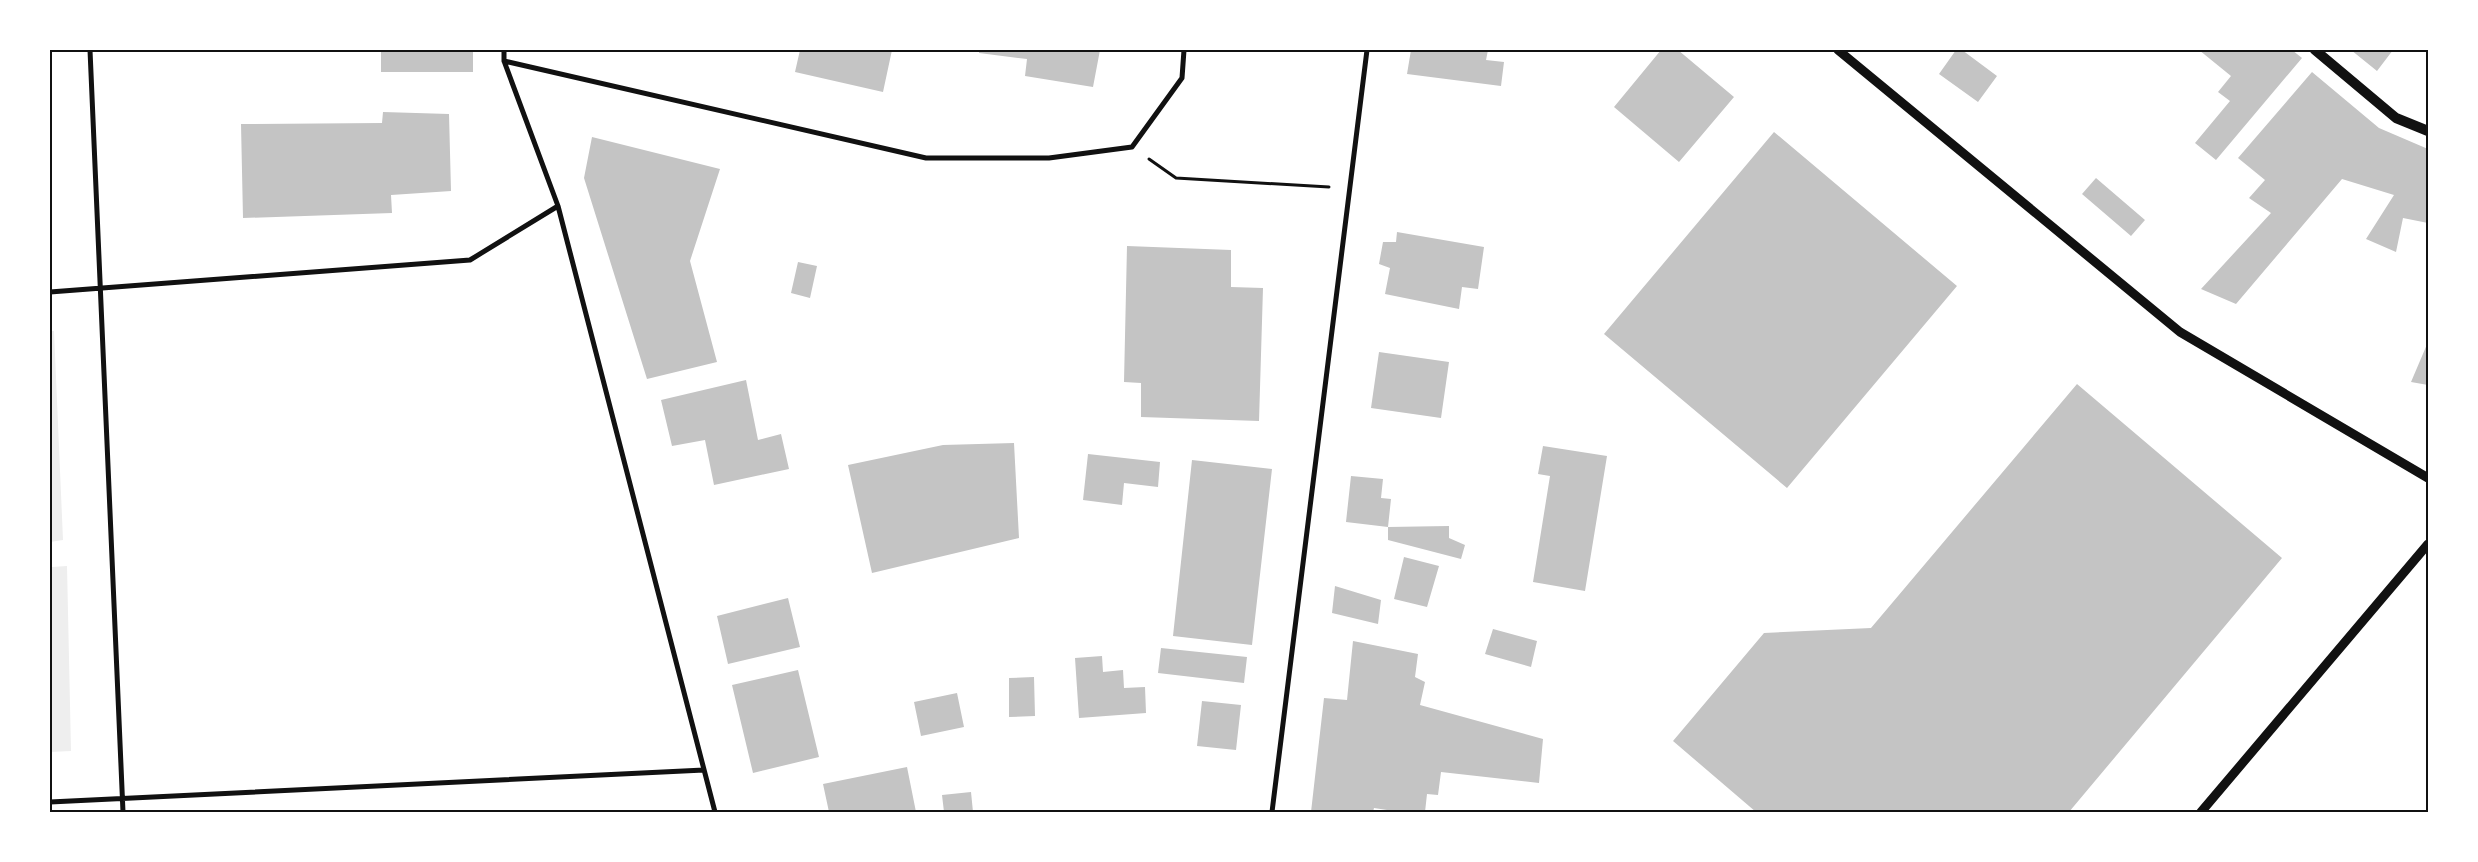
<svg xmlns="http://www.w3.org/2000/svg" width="2478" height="862" viewBox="0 0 2478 862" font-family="Quicksand,sans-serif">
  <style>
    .green { fill: #eee }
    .building { fill: #c4c4c4 }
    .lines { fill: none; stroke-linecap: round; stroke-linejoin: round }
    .path { stroke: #111; stroke-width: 3 }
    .minor { stroke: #111; stroke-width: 5 }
    .tertiary { stroke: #111; stroke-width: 9 }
    .secondary { stroke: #111; stroke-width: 10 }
    .neatline { fill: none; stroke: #111; stroke-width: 2 }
  </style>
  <rect width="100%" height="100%" fill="#fff"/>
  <path class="green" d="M50 331H54L63 540 50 542Z
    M50 558 52 567 67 566 71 751 50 752Z"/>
  <path class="building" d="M381 50H473V72H381Z
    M800 50H892L883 92 795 72Z
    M979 50H1100L1093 87 1025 76 1027 59 979 53Z
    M1411 50H1488L1486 60 1504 62 1501 86 1407 74Z
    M1661 50H1678L1734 97 1679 162 1614 107Z
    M1956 50H1962L1997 76 1978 102 1939 74Z
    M2199 50H2292L2302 58 2216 160 2195 143 2230 101 2218 92 2231 76Z
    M2351 50H2393L2377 71Z
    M2312 72 2379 128 2428 149V223L2403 218 2396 252 2366 239 2394 195 2342 179 2236 304 2201 289 2271 213 2249 198 2265 180 2238 158Z
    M383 112 449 114 451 191 391 195 392 213 243 218 241 124 382 123Z
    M1774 132 1957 286 1787 488 1604 334Z
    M592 137 720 169 690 261 717 362 647 379 584 178Z
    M2096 178 2145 220 2131 236 2082 194Z
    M1397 232 1484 247 1478 289 1462 287 1459 309 1385 294 1390 268 1379 264 1383 242H1396Z
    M1127 246 1231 250V287L1263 288 1259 421 1141 417V383L1124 382Z
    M798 262 817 266 810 298 791 293Z
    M2428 342V385L2411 382Z
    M1379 352 1449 362 1441 418 1371 408Z
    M746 380 758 440 781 434 789 469 714 485 705 440 672 446 661 400Z
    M2077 384 2282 558 2069 812H1756L1673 741 1764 633 1871 628Z
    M1014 443 1019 538 872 573 848 465 943 445Z
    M1543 446 1607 456 1585 591 1533 582 1550 476 1538 474Z
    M1088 454 1160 462 1158 487 1124 483 1122 505 1083 500Z
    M1192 460 1272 469 1252 645 1173 636Z
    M1351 476 1383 479 1381 498 1391 499 1388 527 1346 522Z
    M1449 526V538L1465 545 1461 559 1388 540V527Z
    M1404 557 1439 566 1427 607 1394 599Z
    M1335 586 1381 600 1378 624 1332 613Z
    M788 598 800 647 728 664 717 616Z
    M1493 629 1537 641 1531 667 1485 654Z
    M1353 641 1418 654 1415 677 1425 682 1420 705 1543 739 1539 783 1441 772 1438 795 1427 794 1425 812H1400L1374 808 1373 812H1311L1324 698 1347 700Z
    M1161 648 1247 657 1244 683 1158 673Z
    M1102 656 1103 672 1123 670 1124 688 1145 687 1146 713 1079 718 1075 658Z
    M798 670 819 757 753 773 732 685Z
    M1034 677 1035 716 1009 717V678Z
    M957 693 964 727 921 736 914 702Z
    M1202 701 1241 705 1236 750 1197 746Z
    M907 767 916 812H829L823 784Z
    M971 792 973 812H944L942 795Z"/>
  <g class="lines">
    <path class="path" d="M1149 159 1176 178 1329 187"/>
    <path class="minor" d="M90 50 123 812
      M504 50V61L558 206 715 812
      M504 61 926 158H1049L1132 147 1182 78 1184 50
      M50 292 470 260 558 206
      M50 802 704 770
      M1272 812 1367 50"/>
    <path class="tertiary" d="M1838 50 2180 332 2428 478
      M2201 812 2428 544"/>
    <path class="secondary" d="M2315 50 2396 118 2428 131"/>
  </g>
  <rect width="2478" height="862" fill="none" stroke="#ffffff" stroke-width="102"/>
  <rect x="51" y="51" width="2376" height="760" class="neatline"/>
</svg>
